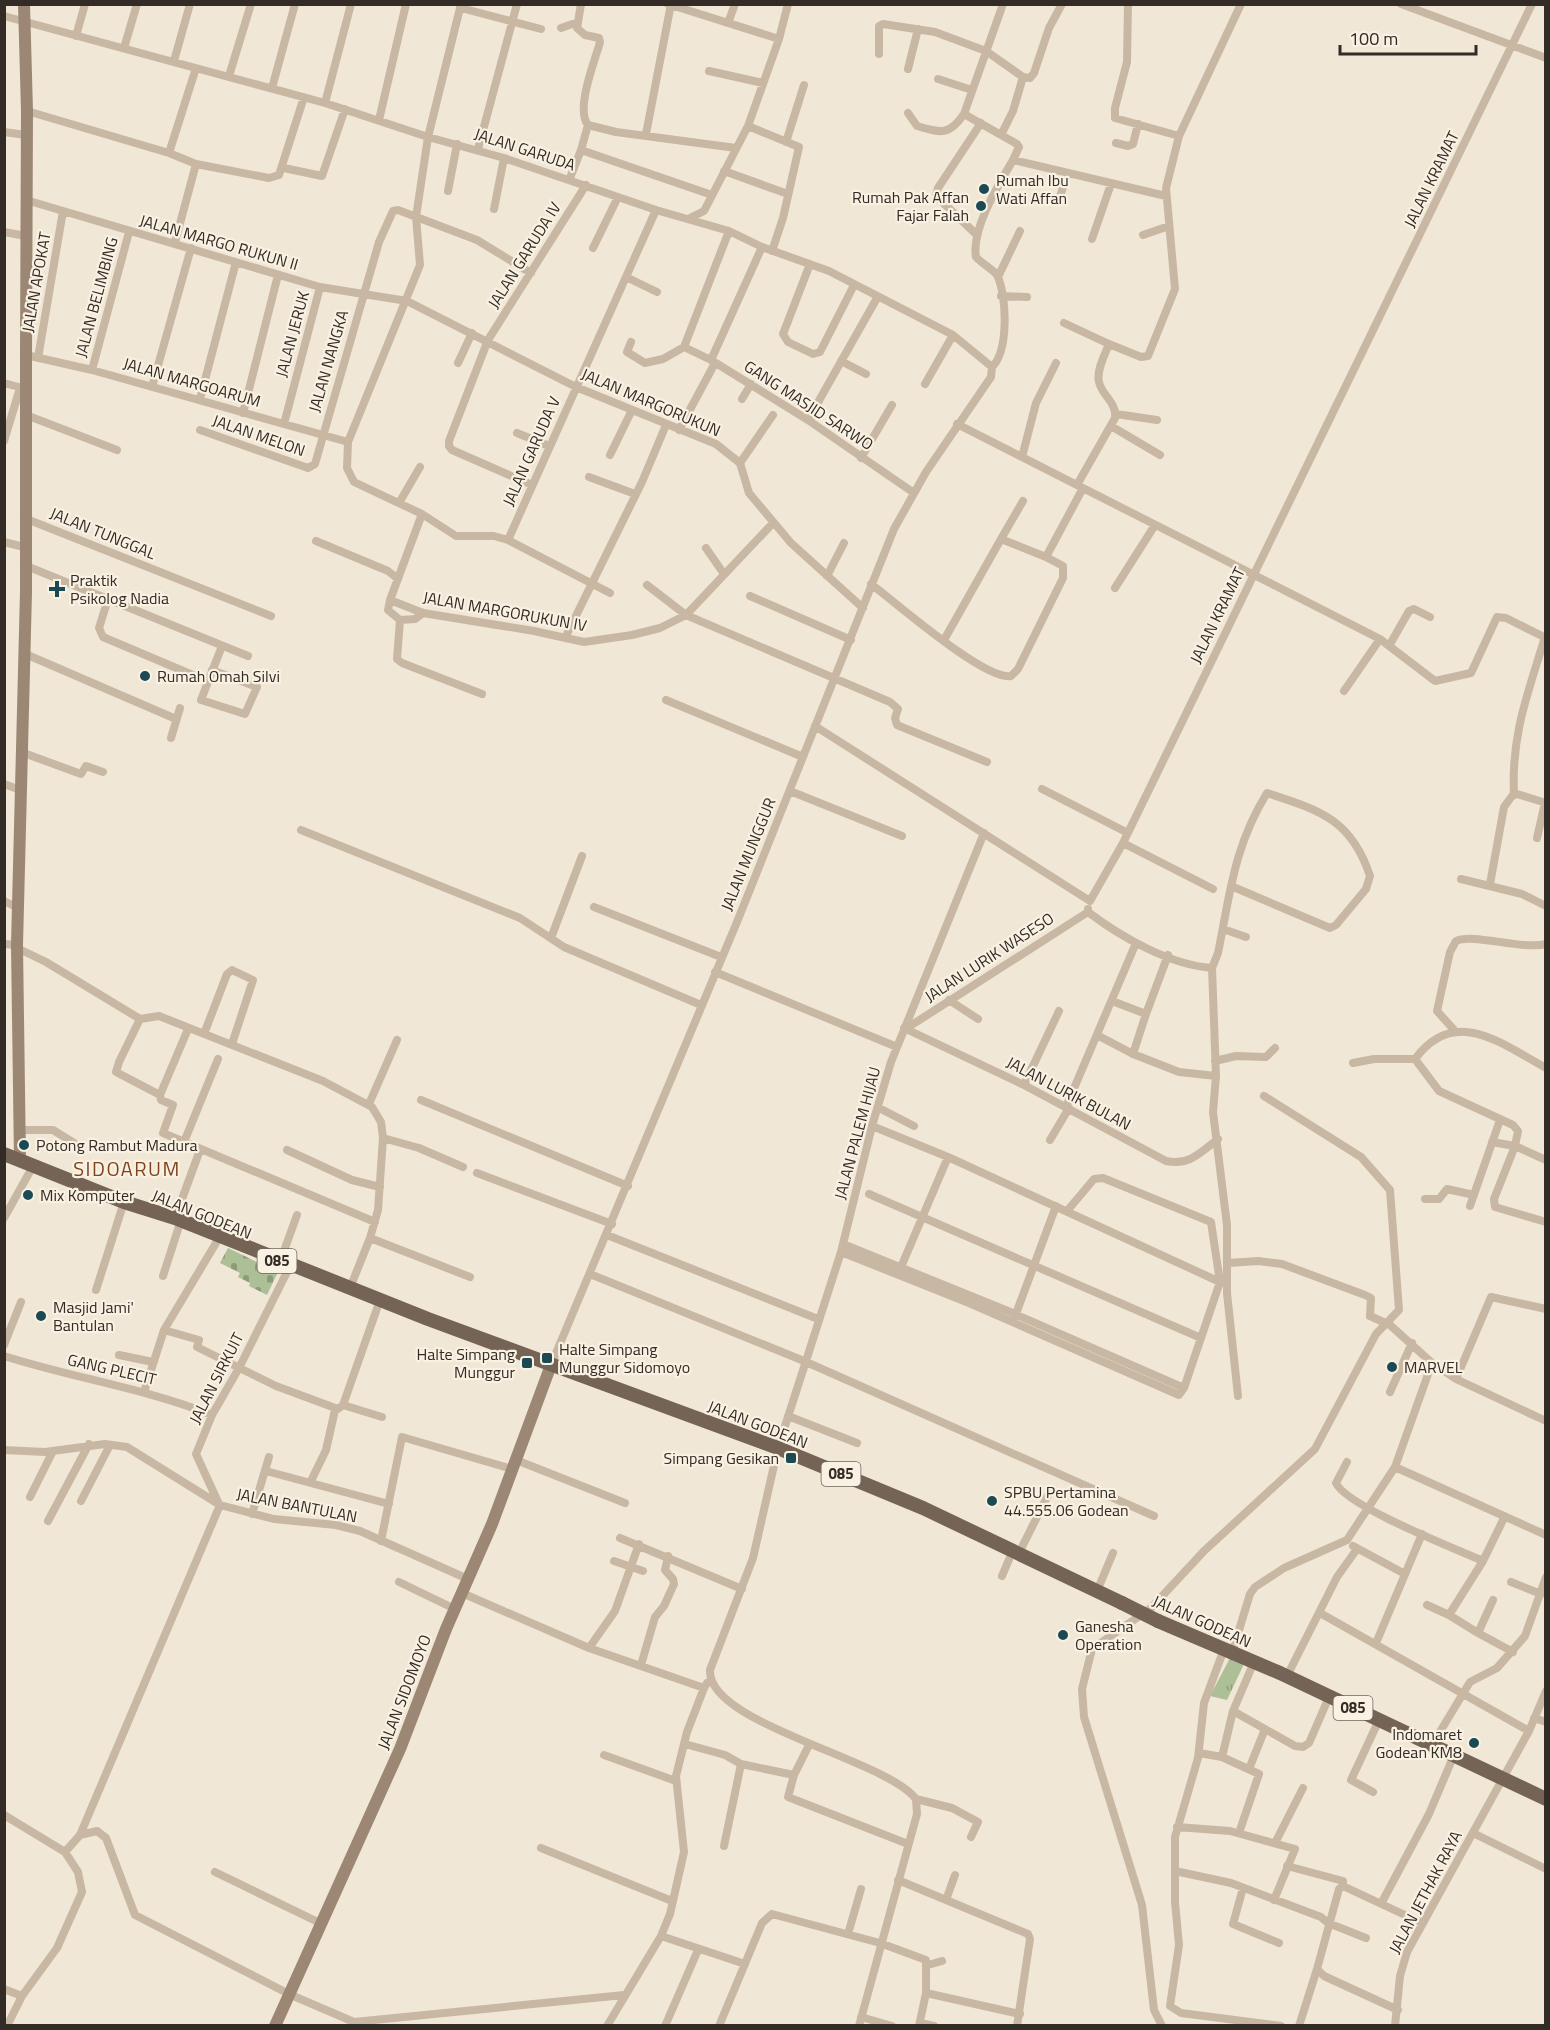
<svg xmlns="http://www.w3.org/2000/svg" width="1550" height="2030" viewBox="0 0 1550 2030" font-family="'Titillium Web',sans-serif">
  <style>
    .grass { fill: url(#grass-tufts) }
    .cemetery { fill: url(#cemetery-stones) }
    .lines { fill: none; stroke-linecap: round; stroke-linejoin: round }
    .minor { stroke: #c8b8a3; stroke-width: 8 }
    .secondary { stroke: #9c8774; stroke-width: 12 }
    .primary { stroke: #756456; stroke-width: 14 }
    .minor-bridge { stroke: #c8b8a3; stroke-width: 8 }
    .primary-bridge { stroke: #756456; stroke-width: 14 }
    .poi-dot { fill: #1b4a54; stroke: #f9f1e2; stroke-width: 2 }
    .labels { text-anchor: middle; stroke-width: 4.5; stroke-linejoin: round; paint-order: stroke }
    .shield { fill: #f9f1e2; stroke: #6e665e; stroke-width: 1.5 }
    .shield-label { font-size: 15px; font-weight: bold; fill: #332b25 }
    .street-label { font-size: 16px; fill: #332b25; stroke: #f9f1e2 }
    .poi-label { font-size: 16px; fill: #332b25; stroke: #f9f1e2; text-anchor: start }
    .quarter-label { font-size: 20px; letter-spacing: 1.5px; fill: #82421e; stroke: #f9f1e2 }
  </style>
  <defs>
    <pattern id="grass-tufts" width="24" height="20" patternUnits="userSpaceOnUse" patternTransform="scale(1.5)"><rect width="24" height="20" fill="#adbf97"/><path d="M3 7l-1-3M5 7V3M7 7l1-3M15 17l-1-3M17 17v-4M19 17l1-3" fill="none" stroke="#8d9b7b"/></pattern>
    <pattern id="cemetery-stones" width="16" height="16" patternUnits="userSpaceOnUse" patternTransform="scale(1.5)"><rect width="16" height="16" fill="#adbf97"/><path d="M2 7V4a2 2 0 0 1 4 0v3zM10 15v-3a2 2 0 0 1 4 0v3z" fill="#8d9b7b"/></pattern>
  </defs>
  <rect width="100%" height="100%" fill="#f1e7d6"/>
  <path class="grass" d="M1230 1658 1244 1664 1227 1700 1210 1696Z"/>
  <path class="cemetery" d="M228 1248 278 1272 267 1295 249 1286 250 1283 238 1277 240 1273 220 1263Z"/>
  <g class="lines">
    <path class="minor" d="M461 4 428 137 416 217 420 265 348 442 347 468 354 482 422 514 456 536H494L508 540 610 593
      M581 4 577 28 585 35 599 38 600 42C595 61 575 109 588 125L581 150
      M668 4 779 39
      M1003 4 964 114 1017 144 1019 147 1013 160
      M1128 4 1127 62 1115 108V118L1179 136
      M1401 4 1546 58
      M461 8 541 29
      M4 16 325 103 428 137 504 158 656 210 729 231 762 247 829 271 953 335 992 367
      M728 23 735 4
      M561 28 578 22
      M76 36 85 4
      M124 48 137 4
      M879 54V26L883 24 935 32 986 51 1023 77 1030 78 1034 73 1049 28 1062 4
      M174 61 190 4
      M908 69 918 29
      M709 71 763 83
      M229 76 251 4
      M938 79 972 90
      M272 88 295 4
      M325 103 351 4
      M27 111 169 153 196 164 175 242
      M908 113 917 126C941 133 949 136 964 114
      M379 120 406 4
      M588 125 616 132 736 148
      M748 126 799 147 783 218 772 251
      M4 132 26 135
      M646 134 671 4
      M1001 135 1013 111 1023 77
      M786 142 804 85
      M1116 143 1128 146 1133 144 1138 124
      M478 149 517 4
      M169 153 196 68
      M196 164 269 178 279 175 304 97
      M284 168 322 176 345 109
      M724 171 788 194
      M570 178 581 150 712 195
      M448 191 457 144
      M1059 199 1068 173
      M26 200 320 287 407 301 576 387 716 444 740 463 749 493 791 543 863 608
      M494 209 504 158
      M688 219 704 211 748 126 779 39 788 4
      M4 232 26 236
      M977 235 936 196 938 188 981 123
      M1143 235 1169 226
      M1092 239 1111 184
      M593 248 618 197
      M810 264 783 334 788 342 813 354 820 352 854 285
      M626 277 657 292
      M998 277 1020 231
      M1001 296 1027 297
      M1064 323 1109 344C1105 354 1096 371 1099 382 1102 396 1117 402 1115 418L1077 485
      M631 342 627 352 645 363 663 359 684 347
      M1109 344 1141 357 1148 356 1175 289 1166 188 1179 136 1241 4
      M684 347 711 360 808 420 914 493
      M684 347 729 231
      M26 355 92 370 348 442
      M38 358 63 211
      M711 360 762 247
      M841 361 866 374
      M458 363 472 333
      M992 367C1009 351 1007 295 997 275 994 270 981 263 976 257 971 229 999 184 1013 160L1166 196
      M92 370 129 232
      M4 383 26 389
      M925 384 953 335
      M152 387 191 248
      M200 399 236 262
      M742 399 751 384
      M243 413 278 275
      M1116 414 1157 420
      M26 415 117 450
      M808 420 877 298
      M284 424 320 287
      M957 424 1380 639 1435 681 1471 673 1497 617 1506 618 1546 638
      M1111 426 1160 455
      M200 430 308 468 315 464 379 242 393 211 398 210 477 240 531 273
      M679 430 715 363
      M517 433 549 446
      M4 441 20 388
      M610 455 632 410
      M1022 457 1036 403 1056 363
      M861 458 892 405
      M740 463 773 415
      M589 477 635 494
      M532 485 452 450 449 446V441L488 340 586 185
      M399 503 420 467
      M422 514 390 600 423 613 534 631 584 642 632 635 660 628 686 615 773 523
      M24 518 271 616
      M1001 539 1023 501
      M508 540 656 210
      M316 541 388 571 398 579
      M4 542 24 547
      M706 548 724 574
      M24 565 248 656
      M827 576 844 543
      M871 584C895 602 985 681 1011 676L1018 669 1063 578V566L1046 557 1083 488
      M647 585 686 615 890 702 898 709 895 718 897 725 987 762
      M1115 588 1155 525
      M750 596 851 640
      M108 599 99 628 103 637 207 681
      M390 600 388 610 400 620 415 619 423 613
      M400 620 397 659 402 663 482 694
      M565 638 642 482 666 425
      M944 640 1001 539 1046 557
      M1389 646 1409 611 1414 609 1430 617
      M23 653 176 719
      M212 670 257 687 245 714 201 700 222 646
      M1344 691 1380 639
      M666 700 803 757
      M815 726 1090 901 1123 843 1532 4
      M171 738 180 708
      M21 752 81 774 86 766 103 772
      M4 784 20 790
      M1042 789 1128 833
      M790 791 902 836
      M1514 794C1511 735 1528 693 1545 637
      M301 830 520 918 564 947 701 1005
      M1537 838 1545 803
      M1123 843 1213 889
      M1461 879 1522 894 1546 906
      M1490 884 1504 807 1512 796 1517 794 1546 803
      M1231 886 1330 928 1336 925 1366 889 1370 876C1351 818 1318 810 1267 793 1234 846 1230 894 1218 953L1212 968 1216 1076 1213 1112 1227 1225V1293L1238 1396
      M4 901 18 908
      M594 907 721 957
      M1088 909V912C1121 937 1170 965 1212 968
      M1223 929 1246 937
      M551 938 582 856
      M4 944 17 945
      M17 948 46 962 140 1019 159 1016 323 1081 372 1107 381 1122 383 1138 378 1210 370 1238 350 1288
      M715 972 897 1047
      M949 1000 978 1019
      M1112 1001 1146 1014 1168 955
      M140 1019 119 1062 116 1072 160 1095
      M904 1028 1024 1085 1166 1161C1189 1166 1200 1153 1218 1139
      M907 1028 1088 912
      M188 1029 160 1095 161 1100 173 1105 163 1133 375 1222
      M1455 1031 1437 1011 1450 952 1456 941C1473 933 1521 950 1546 944
      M204 1034 227 974 232 970 253 980 232 1044
      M1097 1035 1133 1054 1179 1072 1216 1076
      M1133 1054 1146 1014
      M1415 1059C1455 1005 1502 1044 1546 1068
      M1215 1061 1236 1056 1266 1057 1275 1048
      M1353 1063 1374 1059H1415L1439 1091 1513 1125 1518 1131 1515 1146 1546 1160
      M1024 1085 1059 1011
      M421 1100 628 1186
      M369 1104 397 1040
      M1066 1107 1136 943
      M879 1108 914 1126
      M18 1130H53L74 1143
      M383 1138 419 1148 463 1167
      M1050 1140 1069 1108
      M184 1142 218 1059
      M1492 1142 1515 1146 1494 1199 1495 1207 1546 1222
      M287 1150 352 1180 380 1187
      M477 1173 612 1224
      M869 1194 1201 1338
      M1425 1199H1439L1447 1189 1474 1195
      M1470 1206 1500 1120
      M1067 1211 1094 1179 1103 1178 1211 1222 1220 1282
      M4 1218 33 1166
      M175 1218 200 1150
      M607 1235 818 1319
      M370 1238 470 1277
      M843 1244 1008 1311 1184 1388
      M841 1252 969 1303 1179 1395 1184 1388 1220 1282 948 1157 872 1126
      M280 1262 297 1215
      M1228 1263 1258 1261 1282 1264 1365 1295 1371 1298 1370 1316
      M901 1267 948 1157
      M590 1274 804 1361 1154 1516
      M163 1276 181 1220
      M96 1290 124 1202
      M1014 1319 1056 1206
      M1390 1325 1432 1363 1456 1379 1546 1421
      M164 1330 199 1340 197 1347 276 1386 338 1409 343 1405 380 1300
      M4 1345 21 1302
      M119 1355 153 1362
      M4 1356C73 1378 144 1388 212 1415
      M551 1365 737 922 894 529 926 472 991 377 992 367
      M1456 1379 1491 1297 1546 1309
      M144 1392 164 1330 219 1238
      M1390 1392 1412 1343
      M343 1405 382 1417
      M788 1416 857 1443
      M4 1450 45 1452 105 1444 127 1447 220 1505 274 1519 336 1525 360 1531 468 1579
      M516 1460 625 1503
      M1347 1462 1336 1483C1346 1506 1456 1549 1483 1561
      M1395 1467 1546 1535
      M266 1471 389 1504
      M311 1481 326 1450 335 1410
      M30 1497 53 1451
      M81 1501 110 1445
      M218 1502 196 1454 212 1415 239 1368 290 1266
      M252 1514 269 1457
      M48 1521 89 1444
      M620 1538 742 1589
      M381 1541 402 1437 512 1469
      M1353 1546 1405 1574
      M1019 1553 1049 1493
      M614 1561 643 1571
      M1002 1576 1013 1550
      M399 1582 455 1609
      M1511 1582 1541 1594
      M1097 1591 1113 1553
      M462 1593 589 1648 704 1688 707 1683
      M1493 1600 1478 1633 1513 1652
      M1427 1605 1449 1615 1483 1561 1504 1518
      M1320 1613 1529 1731
      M1449 1615 1478 1633
      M1376 1643 1422 1534
      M589 1648 615 1611 639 1544
      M1224 1649 1204 1703 1198 1758 1175 1837V1902L1179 1945 1170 2006 1181 2013 1281 2026
      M1232 1653 1250 1594 1255 1587 1284 1568 1347 1540 1395 1467 1432 1363
      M641 1665 655 1617 664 1606 674 1584 673 1579 665 1570 668 1556
      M1287 1676 1337 1577 1357 1549
      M1233 1711 1295 1746 1303 1747 1309 1743 1329 1697
      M1534 1718 1546 1722
      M685 1744 725 1755 741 1764 724 1846
      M809 1745 794 1775 788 1797 908 1844
      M1432 1745 1470 1682 1497 1668 1525 1636 1546 1577
      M1199 1753 1222 1757 1259 1774 1239 1833
      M604 1755 676 1781
      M1222 1757 1233 1711 1254 1662
      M741 1764 794 1775
      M1249 1769 1265 1729
      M1373 1792 1351 1780 1379 1720
      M916 1799 952 1808 978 1822 971 1837
      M4 1815 65 1852
      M1177 1827 1230 1831 1295 1849 1274 1900
      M1473 1833 1546 1869
      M80 1835 97 1831 106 1838 135 1915 291 1995 354 2022 624 1995
      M1275 1843 1303 1788
      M541 1848 672 1901
      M1287 1866 1343 1881V1886
      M1175 1871 1231 1883 1321 1917 1328 1923 1366 1938
      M215 1872 322 1924
      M898 1880 1028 1934 1030 1939 1017 2026
      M1243 1888 1233 1924 1279 1943
      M946 1900 955 1875
      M1382 1902 1429 1814 1454 1755
      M848 1934 861 1889
      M661 1936 745 1964
      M928 1965 942 1961
      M4 1989 22 1996
      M1398 2010 1324 1976 1317 1969 1339 1889 1343 1886 1422 1923
      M861 2017 892 2026
      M920 2023 934 2026
      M7 2026 22 1996 57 1948 82 1892 78 1872 65 1852 80 1835 220 1505
      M607 2026 661 1936 670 1914 684 1852 676 1776 687 1732 704 1688
      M665 2026 698 1950
      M719 2026 762 1923 772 1914 880 1943 926 1960V1993L1020 2014
      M859 2026 917 1814 916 1799C886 1759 707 1724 710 1670L753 1558 778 1448 841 1252 872 1126 891 1062 984 833
      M919 2026 926 1993
      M1162 2026 1154 2010 1142 1905 1084 1717 1082 1689 1092 1649 1151 1608 1204 1551 1315 1449 1376 1334 1399 1310 1390 1190 1361 1157 1264 1096
      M1299 2026 1317 1969
      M1395 2026 1400 1976 1407 1952 1529 1731 1546 1691"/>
    <path class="secondary" d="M20 1161 17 945 26 592V355L27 111 24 4
      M275 2026 400 1749 446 1629 492 1524 551 1365"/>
    <path class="primary" d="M4 1154 124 1202 175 1218 428 1319 778 1448 923 1508 1122 1603
      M1158 1621 1280 1673 1546 1799"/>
    <path class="minor-bridge" d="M1370 1316 1390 1325"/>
    <path class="primary-bridge" d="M1122 1603 1158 1621"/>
  </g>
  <g class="poi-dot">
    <circle cx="984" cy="189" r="6"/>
    <circle cx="981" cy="206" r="6"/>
    <path d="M54 580h6v6h6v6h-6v6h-6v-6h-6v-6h6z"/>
    <circle cx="145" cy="676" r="6"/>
    <circle cx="24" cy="1145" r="6"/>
    <circle cx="28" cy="1195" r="6"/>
    <circle cx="41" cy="1316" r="6"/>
    <rect x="541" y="1352" width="12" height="12" rx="3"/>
    <rect x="521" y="1357" width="12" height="12" rx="3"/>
    <circle cx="1392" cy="1367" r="6"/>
    <rect x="785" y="1452" width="12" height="12" rx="3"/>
    <circle cx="992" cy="1501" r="6"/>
    <circle cx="1063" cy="1635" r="6"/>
    <circle cx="1474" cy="1743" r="6"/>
  </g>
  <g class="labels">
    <g class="shield">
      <rect x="257.5" y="1249" width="39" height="24" rx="4.5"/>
      <rect x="821.5" y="1462" width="39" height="24" rx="4.5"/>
      <rect x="1333.5" y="1696" width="39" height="24" rx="4.5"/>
    </g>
    <g class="shield-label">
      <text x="277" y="1266">085</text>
      <text x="841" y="1479">085</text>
      <text x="1353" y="1713">085</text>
    </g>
    <g class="street-label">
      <text transform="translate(525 149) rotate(18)" y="6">JALAN GARUDA</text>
      <text transform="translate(1431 179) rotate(-64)" y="6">JALAN KRAMAT</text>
      <text transform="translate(219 242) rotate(16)" y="6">JALAN MARGO RUKUN II</text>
      <text transform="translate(524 255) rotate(-58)" y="6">JALAN GARUDA IV</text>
      <text transform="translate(36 282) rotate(-80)" y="6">JALAN APOKAT</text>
      <text transform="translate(96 297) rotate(-75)" y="6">JALAN BELIMBING</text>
      <text transform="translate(292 334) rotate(-75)" y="6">JALAN JERUK</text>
      <text transform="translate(328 361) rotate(-74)" y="6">JALAN NANGKA</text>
      <text transform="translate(192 382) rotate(16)" y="6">JALAN MARGOARUM</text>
      <text transform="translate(651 402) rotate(23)" y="6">JALAN MARGORUKUN</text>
      <text transform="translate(809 405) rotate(33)" y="6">GANG MASJID SARWO</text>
      <text transform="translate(259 435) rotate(19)" y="6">JALAN MELON</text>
      <text transform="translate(531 451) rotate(-66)" y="6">JALAN GARUDA V</text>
      <text transform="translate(103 533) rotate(22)" y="6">JALAN TUNGGAL</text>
      <text transform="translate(505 611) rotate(10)" y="6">JALAN MARGORUKUN IV</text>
      <text transform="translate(1217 615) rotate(-64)" y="6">JALAN KRAMAT</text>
      <text transform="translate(748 854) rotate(-68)" y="6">JALAN MUNGGUR</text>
      <text transform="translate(989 957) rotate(-33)" y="6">JALAN LURIK WASESO</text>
      <text transform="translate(1069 1093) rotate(28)" y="6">JALAN LURIK BULAN</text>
      <text transform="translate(857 1133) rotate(-75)" y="6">JALAN PALEM HIJAU</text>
      <text transform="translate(202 1214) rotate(22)" y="6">JALAN GODEAN</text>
      <text transform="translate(112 1369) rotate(13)" y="6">GANG PLECIT</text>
      <text transform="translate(216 1378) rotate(-63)" y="6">JALAN SIRKUIT</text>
      <text transform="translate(758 1424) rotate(21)" y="6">JALAN GODEAN</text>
      <text transform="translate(297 1505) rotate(11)" y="6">JALAN BANTULAN</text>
      <text transform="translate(1202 1621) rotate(24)" y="6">JALAN GODEAN</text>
      <text transform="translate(404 1692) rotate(-69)" y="6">JALAN SIDOMOYO</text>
      <text transform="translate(1425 1892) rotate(-62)" y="6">JALAN JETHAK RAYA</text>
    </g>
    <g class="poi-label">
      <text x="996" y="186">Rumah Ibu<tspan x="996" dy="18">Wati Affan</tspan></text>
      <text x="969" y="203" text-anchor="end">Rumah Pak Affan<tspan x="969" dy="18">Fajar Falah</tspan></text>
      <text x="70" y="586">Praktik<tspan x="70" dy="18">Psikolog Nadia</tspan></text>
      <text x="157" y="682">Rumah Omah Silvi</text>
      <text x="36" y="1151">Potong Rambut Madura</text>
      <text x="40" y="1201">Mix Komputer</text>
      <text x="53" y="1313">Masjid Jami'<tspan x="53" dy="18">Bantulan</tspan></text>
      <text x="559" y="1355">Halte Simpang<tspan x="559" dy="18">Munggur Sidomoyo</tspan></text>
      <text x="515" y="1360" text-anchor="end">Halte Simpang<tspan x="515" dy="18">Munggur</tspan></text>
      <text x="1404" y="1373">MARVEL</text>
      <text x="779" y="1464" text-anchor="end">Simpang Gesikan</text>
      <text x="1004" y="1498">SPBU Pertamina<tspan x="1004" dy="18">44.555.06 Godean</tspan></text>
      <text x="1075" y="1632">Ganesha<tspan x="1075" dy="18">Operation</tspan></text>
      <text x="1462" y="1740" text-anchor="end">Indomaret<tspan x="1462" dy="18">Godean KM8</tspan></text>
    </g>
    <g class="quarter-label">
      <text x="127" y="1176">SIDOARUM</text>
    </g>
  </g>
  <rect width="1550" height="2030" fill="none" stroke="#332b25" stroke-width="12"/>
  <path d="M1340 45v9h136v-9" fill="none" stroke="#332b25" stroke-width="3"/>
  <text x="1349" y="45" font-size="18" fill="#332b25" stroke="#f9f1e2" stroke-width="4.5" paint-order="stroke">100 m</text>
</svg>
